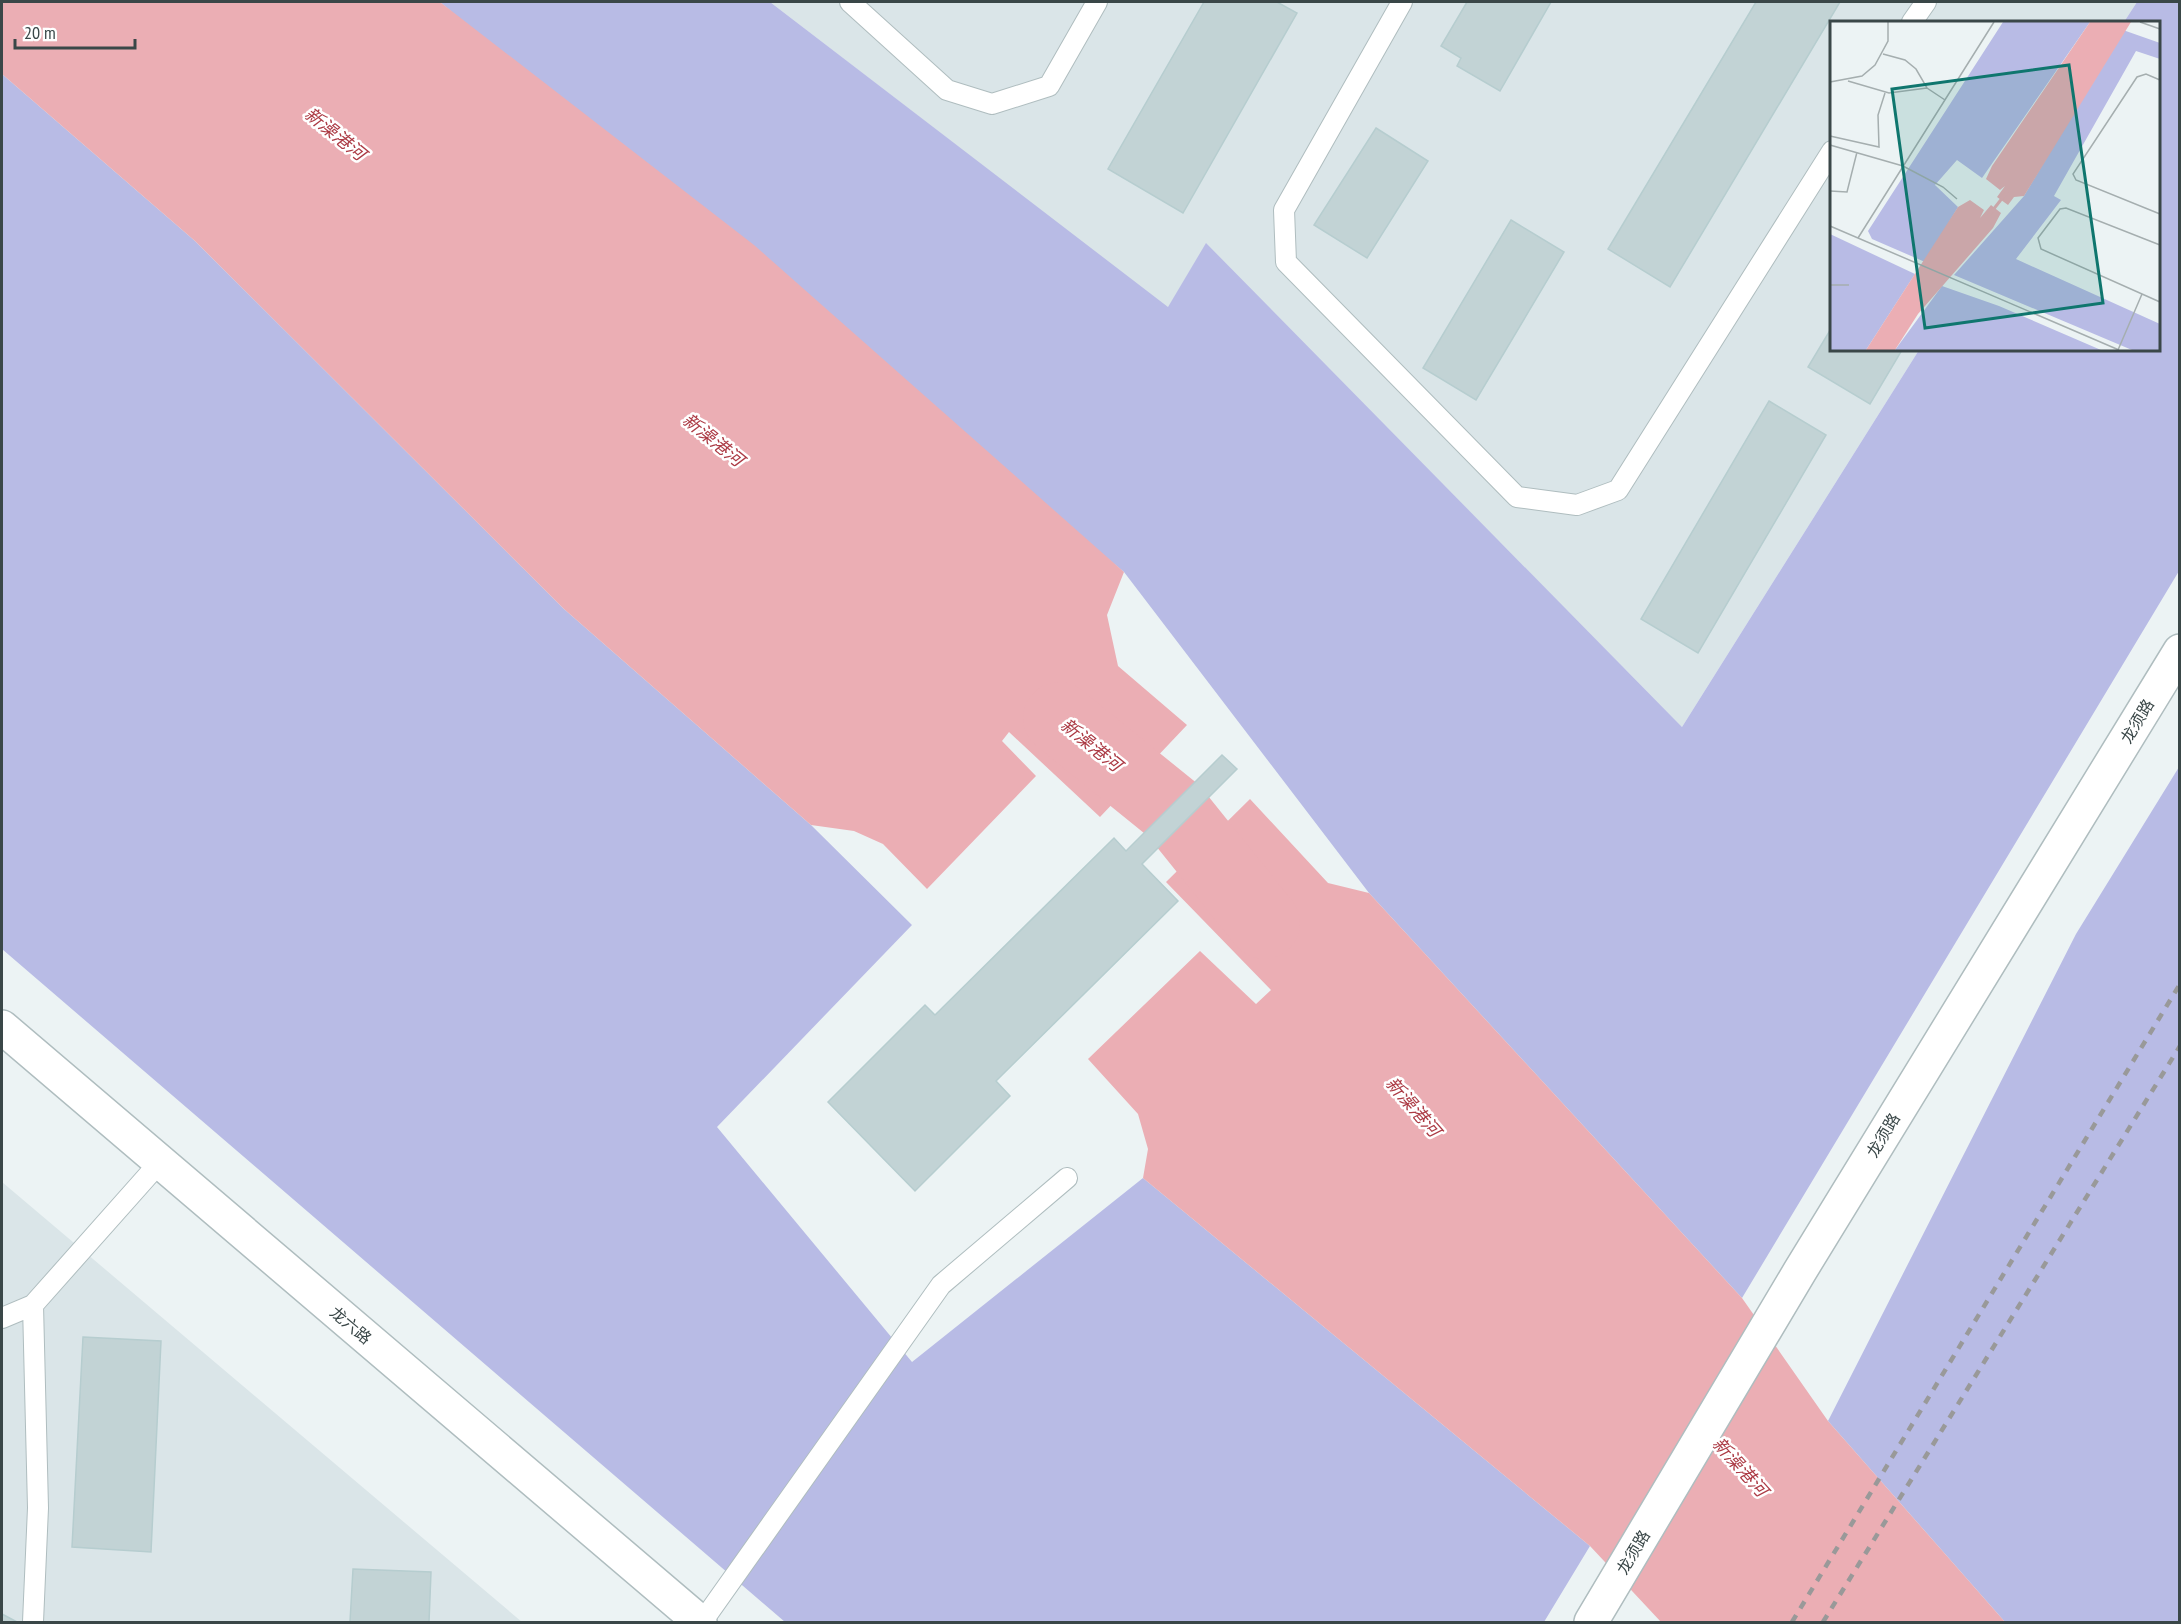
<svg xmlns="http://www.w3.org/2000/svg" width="2181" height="1624" viewBox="0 0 2181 1624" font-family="'PT Sans Narrow','Noto Sans SC',sans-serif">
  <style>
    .residential { fill: #dae5e8 }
    .green { fill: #b8bbe5 }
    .water { fill: #ebaeb4 }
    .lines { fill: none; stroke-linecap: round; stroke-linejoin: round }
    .river { stroke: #ebaeb4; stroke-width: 72 }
    .building { fill: #c2d3d5; stroke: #b6cdcf; stroke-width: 1.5 }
    .service-casing { stroke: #afbdbf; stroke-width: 22 }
    .tertiary-casing { stroke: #afbdbf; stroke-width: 36 }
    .service { stroke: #fff; stroke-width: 20 }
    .tertiary { stroke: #fff; stroke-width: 33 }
    .rail { stroke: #999; stroke-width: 4.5; stroke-dasharray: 8 8; stroke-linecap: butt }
    .labels { text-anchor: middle; stroke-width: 5; stroke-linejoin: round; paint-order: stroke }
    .street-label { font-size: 16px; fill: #3a4748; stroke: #fff }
    .water-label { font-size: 18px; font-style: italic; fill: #ac3b45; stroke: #fff }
    .inset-river { fill: none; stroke: #ebaeb4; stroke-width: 3 }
    .inset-road { fill: none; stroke: #a5aeaf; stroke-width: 1.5 }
    .view { fill: #0f766e; fill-opacity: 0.15; stroke: #0f766e; stroke-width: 3 }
    .inset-edge { fill: none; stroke: #3a4748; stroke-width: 3 }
  </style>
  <rect width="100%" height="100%" fill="#ecf3f4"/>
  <path class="residential" d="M770 2H2137L2124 22H1832V350H1919L1682 727 1206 244 1168 308Z
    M2 1182 522 1622H2Z"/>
  <path class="green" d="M440 2H770L1168 307 1206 243 1682 727 1919 350H2158V22H2124L2137 2H2179V571L1742 1298 1369 893 1124 572Z
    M2 74 195 241 564 609 811 825 912 925 717 1127 912 1362 1143 1178 1590 1546 1544 1622H785L2 949Z
    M2179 767V1622H2005L1828 1421 2076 934Z"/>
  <path class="water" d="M2 2H440L754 245 1124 572 1107 615 1118 666 1187 725 1100 817 1009 732 1002 741 1036 776 927 889 883 844 854 831 811 825 564 609 195 241 2 74Z
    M1250 799 1328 883 1369 893 1742 1298 1828 1421 2005 1622H1661L1590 1546 1143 1178 1148 1149 1138 1114 1088 1059 1200 951 1256 1004 1271 990 1166 882Z"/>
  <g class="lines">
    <path class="river" d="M1059 718 1174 811 1264 923"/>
  </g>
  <path class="building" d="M1204 2H1277L1297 13 1183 213 1108 169Z
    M1467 2H1551L1500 91 1457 66 1461 58 1441 46Z
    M1756 2H1840L1670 287 1608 249Z
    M1376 128 1428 161 1367 258 1314 225Z
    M1511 220 1564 252 1476 400 1423 368Z
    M1832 327V350H1902L1870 404 1808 367Z
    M1769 401 1826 435 1698 653 1641 619Z
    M1222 755 1237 769 1142 864 1178 901 996 1081 1010 1096 915 1191 828 1102 925 1005 935 1015 1114 838 1126 851Z
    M83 1337 161 1341 151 1552 72 1547Z
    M353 1569 431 1572 429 1622H350Z
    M2 1614 17 1622H2Z"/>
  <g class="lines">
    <defs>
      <path id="service" d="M850 2 947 90 992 104 1049 86 1097 2
        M1402 2 1284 210 1286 262 1517 497 1577 505 1618 490 1832 151
        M1912 22 1926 2
        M2 1318 33 1305 160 1162
        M33 1622 38 1508 33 1305
        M702 1622 941 1285 1067 1178"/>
      <path id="tertiary" d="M2 1027 700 1622
        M1591 1622 1800 1271 2180 651"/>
    </defs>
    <use href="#service" class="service-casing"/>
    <use href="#tertiary" class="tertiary-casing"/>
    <use href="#service" class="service"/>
    <use href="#tertiary" class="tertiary"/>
    <path class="rail" d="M1792 1622 2180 984
      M1823 1622 2180 1046"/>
  </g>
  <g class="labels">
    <g class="street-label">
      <text transform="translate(2137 721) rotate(-59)" y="6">龙须路</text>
      <text transform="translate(1883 1135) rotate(-59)" y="6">龙须路</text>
      <text transform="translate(351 1325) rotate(40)" y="6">龙六路</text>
      <text transform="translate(1633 1552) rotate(-59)" y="6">龙须路</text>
    </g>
    <g class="water-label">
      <text transform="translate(335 134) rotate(39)" y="6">新澡港河</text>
      <text transform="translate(713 440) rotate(39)" y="6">新澡港河</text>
      <text transform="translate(1091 745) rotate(39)" y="6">新澡港河</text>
      <text transform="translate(1413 1107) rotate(49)" y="6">新澡港河</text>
      <text transform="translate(1740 1467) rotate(48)" y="6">新澡港河</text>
    </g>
  </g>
  <g transform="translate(1830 21)">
    <rect width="330" height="330" fill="#ecf3f4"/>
    <path d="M173 1H260L152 157 127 139 105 164 128 186 95 241 42 218 38 210ZM293 9 330 22V38L306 30 224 175 231 179 186 238 330 303V329H302L124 254 194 175ZM0 213 85 253 36 329H0ZM112 265 169 285 271 329H65Z" fill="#b8bbe5"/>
    <path d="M260 1H301L194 175 184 176 178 184 167 176 175 165 170 169 156 158 162 145ZM140 179 154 189 150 197 161 184 171 192 163 207 88 293 65 329H36L128 186Z" fill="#ebaeb4"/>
    <path class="inset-river" d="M159 194 177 171"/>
    <path class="inset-road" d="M310 1 330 8M53 33 75 39 86 48 97 67 115 79M330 59 316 53 307 56 243 153 246 159 330 193M18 60 59 72 97 67M0 61 32 55 45 44 58 20V1M0 115 49 126 48 94 55 72M0 124 73 145 113 166 127 178M0 170 17 171 27 131M0 205 289 329M28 217 164 1M330 224 236 187 230 188 208 217 211 228 330 281M0 264H19M288 329 312 273"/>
    <path class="view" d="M239 44 273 282 95 307 62 68Z"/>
    <rect width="330" height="330" class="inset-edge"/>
  </g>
  <rect width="2181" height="1624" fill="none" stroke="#3a4748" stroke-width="6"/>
  <path d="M15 39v9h120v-9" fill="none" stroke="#3a4748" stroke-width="3"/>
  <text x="24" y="39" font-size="18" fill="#3a4748" stroke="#ffffff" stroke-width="4.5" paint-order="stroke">20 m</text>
</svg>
